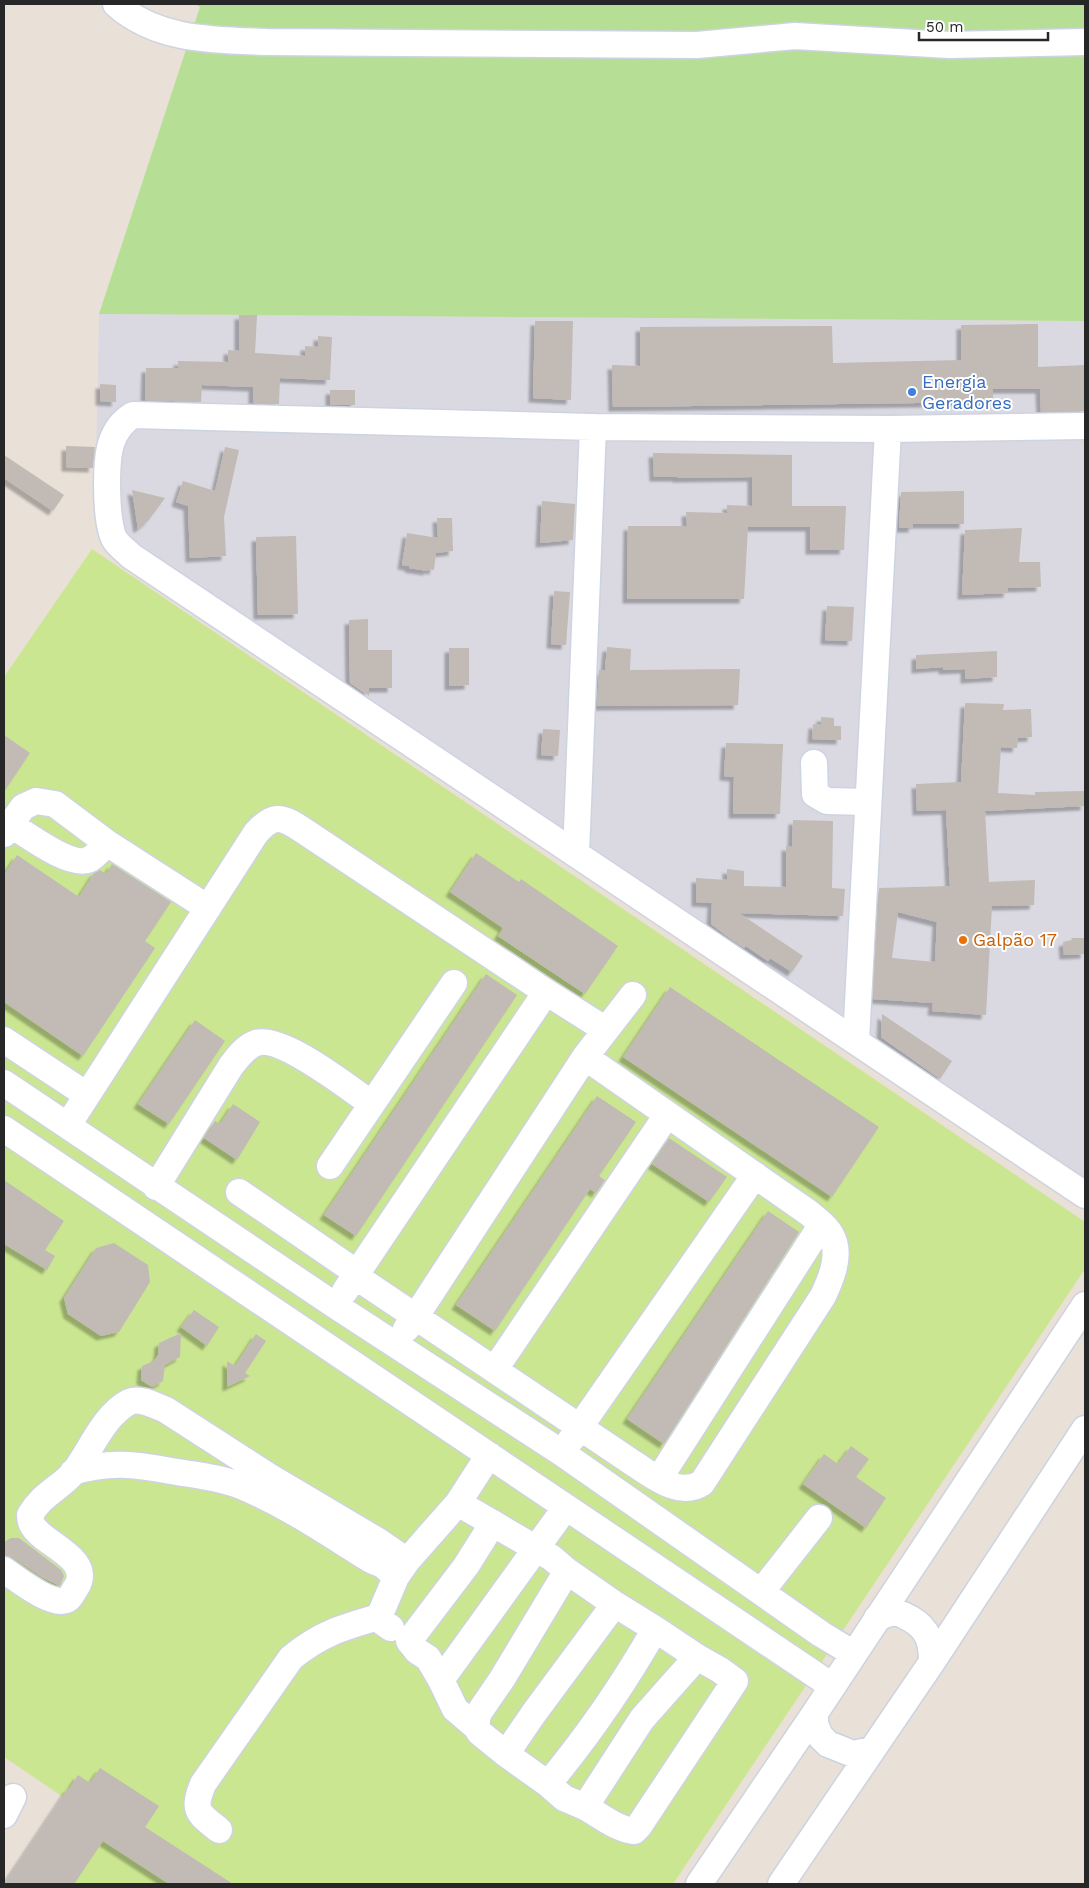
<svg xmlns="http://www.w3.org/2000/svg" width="1089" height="1888" viewBox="0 0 1089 1888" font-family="'Work Sans',sans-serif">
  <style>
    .industrial { fill: #dad9e1 }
    .green { fill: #b6df95 }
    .pitch { fill: #cbe691 }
    .building { fill: #c1bab5; fill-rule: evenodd; filter: url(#shadow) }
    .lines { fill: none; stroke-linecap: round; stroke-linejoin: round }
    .minor-casing { stroke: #cdd3e0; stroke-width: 29 }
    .minor { stroke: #fff; stroke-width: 26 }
    .shop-dot { fill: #3f7fe0; stroke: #fff; stroke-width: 2 }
    .food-dot { fill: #e8710a; stroke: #fff; stroke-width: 2 }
    .labels { text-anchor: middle; stroke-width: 4; stroke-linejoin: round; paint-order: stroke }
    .shop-label { font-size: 18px; fill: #366cbe; stroke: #fff; text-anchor: start }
    .food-label { font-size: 18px; fill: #c56008; stroke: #fff; text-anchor: start }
  </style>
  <defs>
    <filter id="shadow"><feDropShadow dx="-4.5" dy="4.5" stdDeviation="1" flood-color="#0004"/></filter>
  </defs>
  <rect width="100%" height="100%" fill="#e9e0d8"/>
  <path class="industrial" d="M99 314 1085 321V1179L1084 1180 95 518Z"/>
  <path class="green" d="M195 4H1085V321L99 314 200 7Z"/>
  <path class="pitch" d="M92 549 1085 1222V1269L673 1884H66L103 1824 4 1757V677Z"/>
  <path class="building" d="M239 315H257L255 353 305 356V346L318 347V336L332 337 330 380 280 378 279 404 253 403V387L202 385 201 402 145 400 146 368H178V361L228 362V350L239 351Z
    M535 321H573L571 400 533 398Z
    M1038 324V367L1085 365V411L1041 412 1040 389H993V402L613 407 612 365 640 366V327L832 326 833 363 961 360V325Z
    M100 384 116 385V402L100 401Z
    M330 390H355V405H330Z
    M66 446 95 447 93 468 66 467Z
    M225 447 239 450 224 517 226 556 190 558 188 506 176 502 183 481 215 491Z
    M653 453 792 455V506H846L844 550H810V527H748L744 599H627L628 526H687L686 512 727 513V505L752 506V477L677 478V477H654Z
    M4 455 64 495 53 511 4 478Z
    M132 490 165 498 148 521 138 529Z
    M964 491V524H913V528H899L901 492Z
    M542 501 575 504 573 540 540 543Z
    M437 518H452L453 551 436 553 434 570 428 569V571L409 568V566L402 565 407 533 438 538Z
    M1022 528 1019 562H1040L1041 587 1008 588V593L962 595 965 530Z
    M296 536 298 614 258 615 256 537Z
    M554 591 570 592 566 645 551 644Z
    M827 606 854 607 852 641 825 640Z
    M368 619V650H392V688H369V696L350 683 349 620Z
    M607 647 631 649 630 670 740 669 738 705 597 706 599 670H605Z
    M449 648H469V685L449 686Z
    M997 651V677L965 679V669L943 670V667L916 669V655Z
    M965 703 1004 704 1003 710 1031 709 1032 737 1018 738 1017 748 1001 747 998 793 1035 795V792L1085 791V806L985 811 989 882 1035 880 1034 905 992 906 986 1015 932 1011 933 1003 873 999 879 888 950 886 946 810 917 811 916 784 961 782ZM898 912 937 922 935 962 892 958Z
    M821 717 834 718V726H841V740L812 739 813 724 821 725Z
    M543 729 560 730 558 756 541 755Z
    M4 735 30 753 4 792Z
    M726 743 783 744 780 814H733L734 777 724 776Z
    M793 820 833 821 832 888 845 889 843 916 739 913 803 956 792 972 770 958 768 961 746 946 744 948 728 937 711 924 712 903 696 902V878L727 880V869L744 871V886L786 887V846L792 847Z
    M476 853 519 882 521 879 618 946 585 994 498 936 503 928 450 892Z
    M17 855 79 897 94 873 100 870 106 874 112 864 171 902 145 941 155 948 83 1056 4 1002V875Z
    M1071 938H1085V954L1064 955 1063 942 1072 940Z
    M486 974 517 995 356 1236 324 1215Z
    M670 987 879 1127 832 1197 623 1057Z
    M882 1014 952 1061 940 1079 881 1037Z
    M195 1020 225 1041 169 1124 138 1104Z
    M597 1096 636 1122 599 1176 605 1180 596 1193 590 1189 495 1331 456 1305Z
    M233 1104 260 1122 237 1160 204 1138 215 1121 220 1124Z
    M669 1138 727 1177 709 1202 652 1164Z
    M4 1180 64 1221 45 1250 55 1256 47 1270 4 1244Z
    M768 1211 799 1232 664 1444 627 1419Z
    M114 1243 148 1265 150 1282 119 1332 101 1336 68 1314 64 1298 96 1248Z
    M194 1310 219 1327 207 1346 181 1327Z
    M181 1333 180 1357 165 1365 163 1381 152 1387 141 1380 142 1366 154 1361 158 1355 159 1343Z
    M256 1334 266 1341 245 1373 250 1376 227 1387V1361L235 1366Z
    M851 1446 869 1459 856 1477 886 1498 866 1528 803 1484 824 1454 838 1464Z
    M11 1538H19L61 1570 64 1576 60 1586 43 1578 13 1558 4 1555V1542Z
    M100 1768 159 1806 145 1827 233 1884H169L103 1841 74 1884H4L68 1788 69 1789 78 1775 90 1783Z"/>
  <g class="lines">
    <defs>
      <path id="minor" d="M116 4C157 41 215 40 267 42L697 45 795 36 949 45 1085 42
        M1085 426 888 429 593 427 133 415C123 421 116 430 112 441 105 459 105 524 115 540 119 546 126 551 131 556L1085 1195
        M814 763 815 794 827 801 868 802
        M10 824C26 834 72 869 90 859 96 856 102 848 107 843
        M4 834 23 807 36 801 55 804 107 843 208 908
        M576 854 593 427
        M4 1040 87 1095
        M856 1041 888 429
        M4 1083 336 1306 562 1453 821 1634 854 1654
        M68 1125 256 833C273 814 281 816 301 829L546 992 606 1030
        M4 1129 832 1686
        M330 1166 454 983
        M156 1187 231 1066C238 1057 245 1047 256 1043 281 1034 350 1089 372 1104
        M239 1192 347 1266
        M355 1276 633 1463C652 1475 679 1498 702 1483L823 1296C831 1279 842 1254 831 1235 826 1226 817 1220 809 1213L585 1057
        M345 1291 546 992
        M406 1329 416 1316 585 1057 633 995
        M495 1369 667 1115
        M570 1441 755 1175
        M73 1472C108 1461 135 1464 171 1471 194 1475 219 1477 241 1486 287 1505 329 1534 371 1560L383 1565 396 1577
        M659 1479 822 1224
        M458 1503 552 1558 567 1571 502 1679 478 1714 476 1727 480 1733 506 1754 534 1713 608 1613 613 1603 655 1629C625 1682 587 1737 548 1784L564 1798 585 1807 642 1719 697 1657 720 1670 735 1681 639 1826 634 1831C616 1829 600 1815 585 1807
        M493 1523 466 1566 409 1641 417 1651 428 1658 441 1680 566 1507
        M4 1570C16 1578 54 1609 68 1599 72 1596 74 1590 77 1586 92 1558 44 1545 33 1526 31 1523 30 1519 30 1515 42 1494 59 1489 74 1472 91 1450 103 1416 129 1402 140 1397 156 1406 166 1410L270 1477 378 1541 407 1561
        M567 1571 613 1603
        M761 1592 819 1518
        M877 1618C883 1616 890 1612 896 1613 901 1613 907 1617 911 1619 928 1629 932 1642 932 1662
        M391 1628 381 1621 379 1617 396 1577 407 1561 458 1503 489 1455
        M655 1629 697 1657
        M441 1680 455 1709 476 1727
        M815 1713V1724L820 1736 828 1744 853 1754 872 1750
        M506 1754 548 1784
        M4 1815 13 1797
        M219 1830C198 1813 192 1811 203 1784L291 1658C320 1634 343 1627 379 1617
        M699 1884 815 1713 1085 1305
        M781 1884 932 1662 1085 1429"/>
    </defs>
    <use href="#minor" class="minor-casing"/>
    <use href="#minor" class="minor"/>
  </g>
  <circle class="shop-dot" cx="912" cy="392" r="5"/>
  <circle class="food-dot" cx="963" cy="940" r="5"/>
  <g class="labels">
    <g class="shop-label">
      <text x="922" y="388">Energia<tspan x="922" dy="21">Geradores</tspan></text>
    </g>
    <g class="food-label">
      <text x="973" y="946">Galpão 17</text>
    </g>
  </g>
  <rect width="1089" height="1888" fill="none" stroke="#272727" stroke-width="10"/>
  <path d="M919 32v8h129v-8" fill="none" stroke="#272727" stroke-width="2.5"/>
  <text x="926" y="32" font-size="15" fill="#272727" stroke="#ffffff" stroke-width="4" paint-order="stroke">50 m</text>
</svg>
